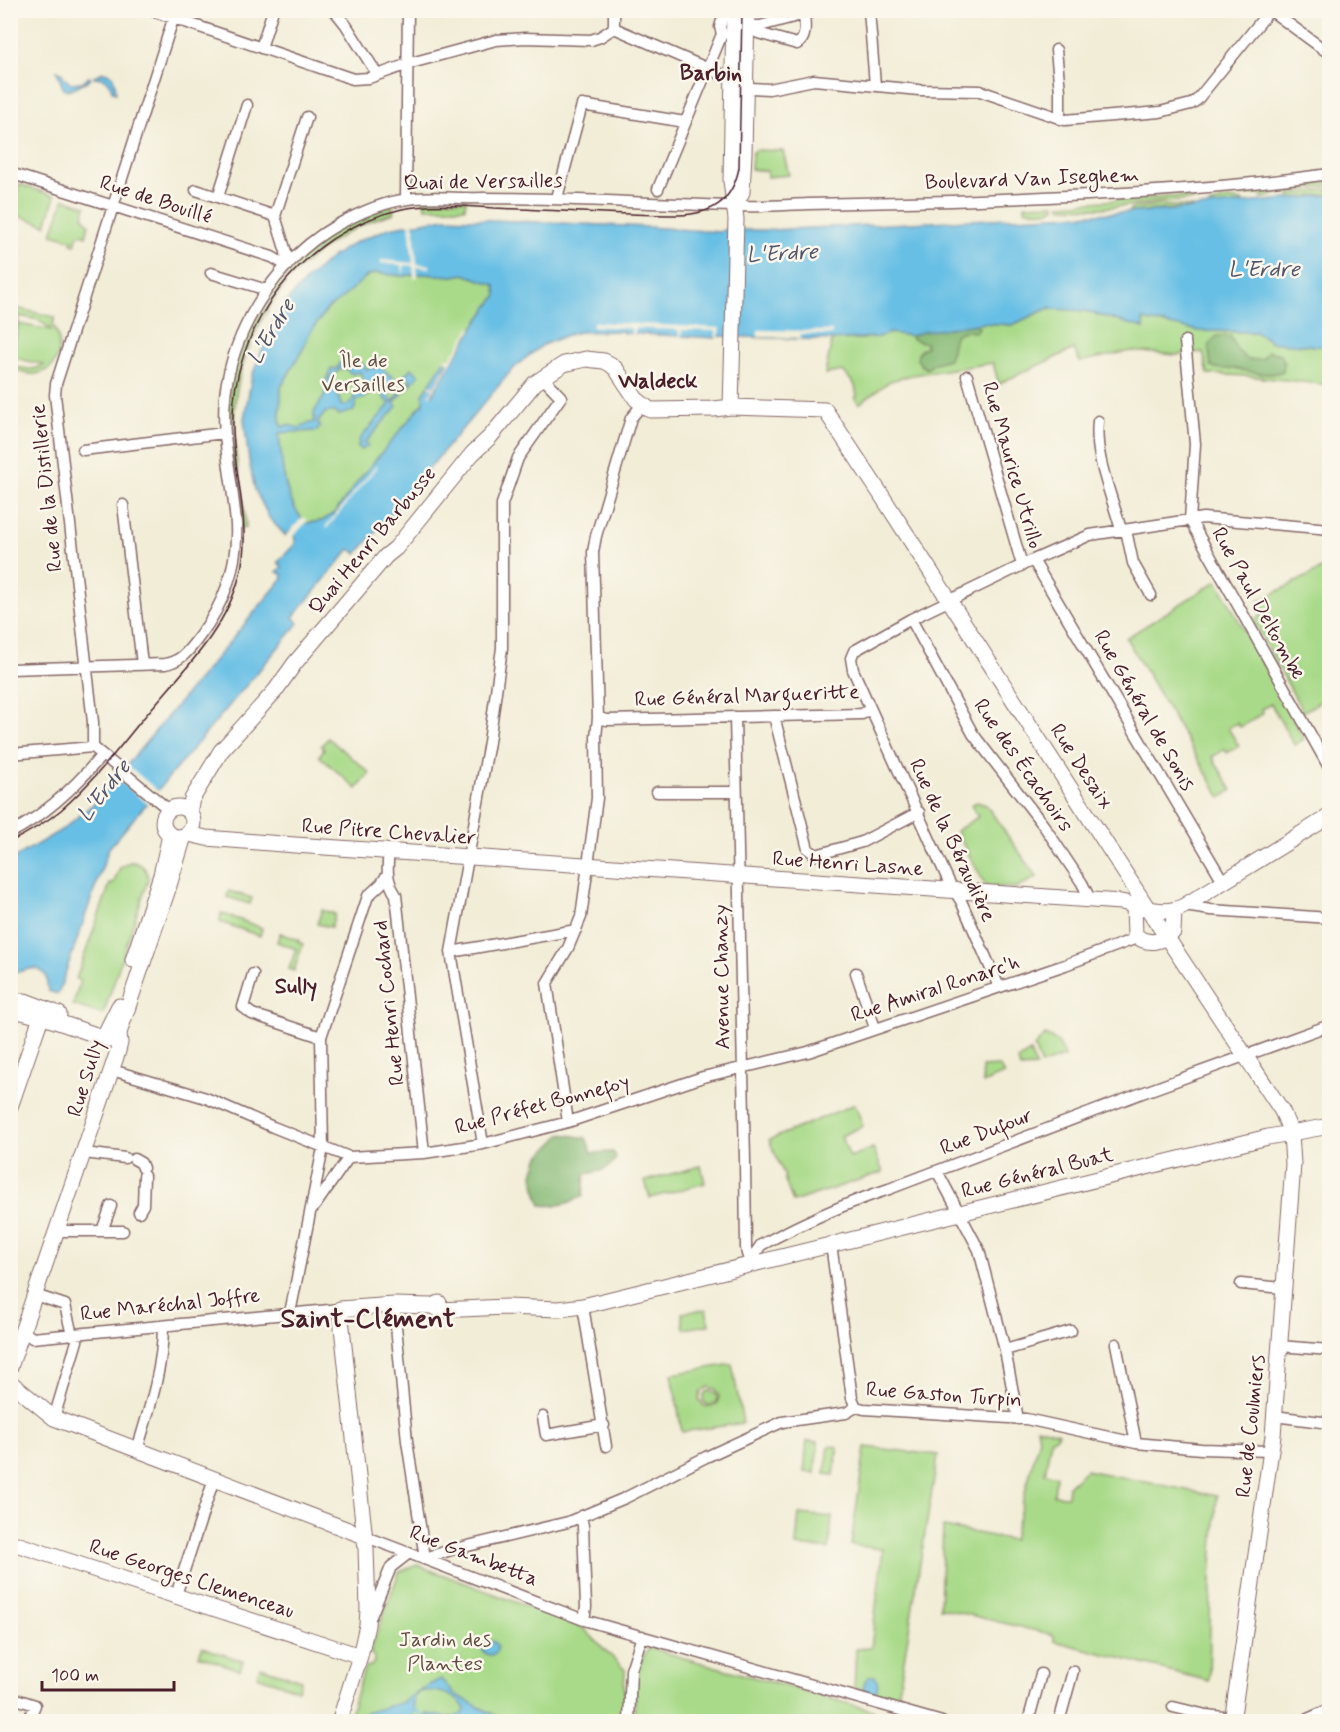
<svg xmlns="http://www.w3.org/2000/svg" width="1340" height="1732" viewBox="0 0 1340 1732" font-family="Mynerve,sans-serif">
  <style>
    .green { fill: #a9da89; stroke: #7a7c5a; stroke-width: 1.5; fill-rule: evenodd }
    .forest { fill: #86ba75; stroke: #686c50; stroke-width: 1.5 }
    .water { fill: #68bfe5; stroke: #596f88; stroke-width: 1.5; fill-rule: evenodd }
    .pier { fill: #f2edd7 }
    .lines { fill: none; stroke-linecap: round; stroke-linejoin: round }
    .stream { stroke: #68bfe5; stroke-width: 3 }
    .street-casing { stroke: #856767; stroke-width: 13 }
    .secondary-casing { stroke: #856767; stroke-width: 17 }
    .street { stroke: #fff; stroke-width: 10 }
    .secondary { stroke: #fff; stroke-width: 15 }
    .tram { stroke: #4a1f2b; stroke-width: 1.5 }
    .labels { text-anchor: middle; stroke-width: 5; stroke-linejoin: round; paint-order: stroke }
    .street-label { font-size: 21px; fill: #4a1f2b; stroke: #fbf7ec }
    .park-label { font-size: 21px; fill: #624e42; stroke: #fbf7ec }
    .neighbourhood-label { font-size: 22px; font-weight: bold; fill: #4a1f2b; stroke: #fbf7ec }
    .water-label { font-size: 22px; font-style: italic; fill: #54576c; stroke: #fbf7ec }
    .district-label { font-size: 27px; font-weight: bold; fill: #4a1f2b; stroke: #fbf7ec }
  </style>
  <rect width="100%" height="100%" fill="#fbf7ec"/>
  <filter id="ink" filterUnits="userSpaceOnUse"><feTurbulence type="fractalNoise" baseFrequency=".0167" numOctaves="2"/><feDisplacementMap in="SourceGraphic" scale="12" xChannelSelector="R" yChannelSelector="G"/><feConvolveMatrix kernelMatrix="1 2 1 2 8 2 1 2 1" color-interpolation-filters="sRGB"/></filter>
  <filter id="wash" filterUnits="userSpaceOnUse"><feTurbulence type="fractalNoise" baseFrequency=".008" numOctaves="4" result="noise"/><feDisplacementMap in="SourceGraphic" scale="24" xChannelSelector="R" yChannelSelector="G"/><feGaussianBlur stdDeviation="1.35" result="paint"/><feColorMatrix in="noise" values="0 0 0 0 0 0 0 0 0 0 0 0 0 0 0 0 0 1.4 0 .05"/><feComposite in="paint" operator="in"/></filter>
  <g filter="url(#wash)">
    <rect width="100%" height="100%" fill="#f2edd7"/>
    <path class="green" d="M756 150 783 151 789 175 767 177V171L751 169 752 153Z
      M1329 181V186L1312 188 1290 193 1287 189V186Z
      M19 184 55 196 46 225 11 213Z
      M1282 187 1281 193 1263 198 1260 194 1241 196V191Z
      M1329 189V194L1291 199 1290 195Z
      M1199 195V199L1101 208 1061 207 1060 204Z
      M64 199 86 206 83 216 89 224 86 236 81 234 77 237 75 245 71 244 72 240 52 234Z
      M1227 199 1242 201 1244 204 1209 207 1210 204Z
      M424 200H466L465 208H425Z
      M1055 204V208C1045 212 1035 213 1025 209V205Z
      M392 205 394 213C351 225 318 248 288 280L282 275 332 230Z
      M1159 205 1192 207V208L1130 212 1131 208Z
      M375 273 403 276 421 274 454 276 464 274 495 285 497 295 475 325 430 397 424 402 399 432 335 512 322 521 306 523C283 501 282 463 278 433L282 427 280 419 281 387 303 349 309 334 328 308 367 276Z
      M279 278 286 284C252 326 231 380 234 435 236 466 244 496 246 527L238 528 226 409 241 342Z
      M11 307 55 317 53 325C64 343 60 371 35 374 27 375 18 371 11 370V366C23 368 33 372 44 365L12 357 19 324 52 330 39 320 20 316 11 358Z
      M1051 307 1085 311 1144 328 1143 319 1200 331 1255 332 1270 340V342L1329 347V385L1248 376 1208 374 1203 352 1176 355 1130 351 1080 362 1074 349 1004 381 999 385 993 363 912 375 890 381 859 404 855 398 857 396 855 385 843 371 825 374 832 340 836 339H863L890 333 911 335 922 332 984 323 1012 325Z
      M1329 565V696L1303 712 1253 620 1266 613 1259 601Z
      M1217 581 1304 739 1294 745 1271 704 1261 709 1263 713 1240 727 1237 723 1228 728 1239 746 1227 753 1225 749 1212 757 1232 790 1221 798 1126 638Z
      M328 738 370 773 357 789 319 756 324 749 321 746Z
      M977 802 986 805 1037 877 1017 888 986 886 956 831 978 817 971 805Z
      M130 862C141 862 148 869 148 880L103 1015 73 1005 80 981 76 979 110 884H113L120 868Z
      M229 891 252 898 250 904 227 897Z
      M322 910 335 914 331 927 317 924Z
      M221 913 262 928 260 936 220 922Z
      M280 933 299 940 298 942 303 944 294 971 289 969 296 949 277 942Z
      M1045 1035 1058 1042 1065 1056 1041 1065 1034 1047Z
      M1030 1052 1036 1067 1020 1068 1018 1060Z
      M999 1066 1004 1074 983 1083 982 1067Z
      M855 1104 863 1126 841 1136 850 1157 873 1148 883 1172 793 1202 784 1178 785 1177 769 1140Z
      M701 1166 705 1183 650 1198 645 1181Z
      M706 1309 709 1325 684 1329 682 1313Z
      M732 1364 743 1423 682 1432 672 1374ZM708 1387 715 1389 719 1396 717 1404 711 1407 704 1406 699 1399 701 1392Z
      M703 1398a7 7 0 1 1 14 0a7 7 0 1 1-14 0Z
      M1037 1427 1059 1433 1057 1437 1051 1439 1045 1473 1056 1476 1054 1495 1067 1496 1068 1486 1086 1470 1217 1496 1211 1579 1209 1681 1054 1641V1635L940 1608 943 1527 1013 1540 1039 1438Z
      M807 1441 818 1442 815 1473 804 1472Z
      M829 1446 838 1447 834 1475 825 1474Z
      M865 1447 938 1455 897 1702 854 1688 856 1649 871 1648 883 1549 851 1545Z
      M799 1514 832 1517 829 1549 796 1546Z
      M417 1565 582 1627 625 1670 623 1721 347 1722 365 1667 371 1666 374 1662V1657L370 1652 399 1572Z
      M202 1647 243 1661 240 1670 199 1656Z
      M649 1647 677 1656 911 1721 634 1722 636 1671Z
      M260 1667 301 1680 298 1690 257 1676Z"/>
    <path class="forest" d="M974 322 979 328 975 332 964 331 956 334C952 343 953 351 949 359L935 363 927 369 921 365 917 359C918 353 919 349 926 347V343L912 339 911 333Z
      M1217 336H1230L1238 351 1248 360 1262 359 1268 351 1280 354 1284 361 1283 371C1268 378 1251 371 1235 369 1226 368 1219 371 1211 366 1210 353 1205 345 1217 336Z
      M562 1134 586 1138 592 1153 613 1152 616 1158C609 1171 598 1172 585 1174L583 1196C568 1204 557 1207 541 1205L535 1188 533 1174 538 1158Z"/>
    <path class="water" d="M57 71 61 72 65 79 70 83 82 82 89 77 91 79 68 91 63 88Z
      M103 72C116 73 115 84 116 93L112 91C109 80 104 77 93 77Z
      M1329 195V347L1269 342 1270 340 1255 332 1200 331 1143 320 1144 328 1085 311 1052 309 1051 307 1012 325 984 323 922 332 911 336 890 333 878 337 832 340 717 336 716 338 623 333V331L579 332 567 335 543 345 522 361 511 371 357 554 350 549 293 617 299 623 109 848 58 994 48 991 46 976 39 969C28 966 21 974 11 972V860L63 829 97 801 283 578 282 574 277 572 282 567 278 562 295 544V538L290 531 286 536 270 519 255 490 249 461 244 419 252 376 271 327 289 299 306 280 333 256 354 243 389 228 446 218 648 227 720 232 723 230H771L1173 210ZM375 273 403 276 421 274 454 276 464 274 495 285 497 295 475 325 431 396 433 388 429 386 430 385 434 387 449 362 445 360 423 394 424 402 358 481 336 512 322 521 306 523C283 501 282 463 279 433L317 431 320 427 318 422 326 412H334L339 415 354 411 357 400 365 398 371 391 382 390 384 398 390 404 358 441 360 443 357 446 362 450 368 445 365 443 397 406 394 403 419 375 411 368 405 375 411 380 392 402 387 390 395 379 380 367 366 369 364 365 350 359 349 363H339L338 368 331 369 326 380 324 397 314 412V422L304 425 300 428 287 425 282 427 280 419 281 387 303 349 309 334 328 308 339 301 367 276ZM342 368 346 369 352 374 360 372 364 382 358 385 352 402 346 406 341 405 337 392 330 388V377Z
      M483 1648a7 7 0 1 1 14 0a7 7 0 1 1-14 0Z
      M869 1676H875L878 1684 876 1693 863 1690 865 1681Z
      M441 1679 454 1694 506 1721 448 1720 429 1721 425 1717 427 1714C438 1715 459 1722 465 1710 458 1689 402 1680 415 1710L410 1721 367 1720 365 1713 403 1702 421 1689Z"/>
    <path class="pier" d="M413 219 417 264 430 265V268L417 267 418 278 414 279 413 266 405 265 403 275 402 265 381 263V260L413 263 409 220Z
      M593 322 720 328V331L718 338H716V331L682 330 681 338H679V330L635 328 634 336 631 335V328L593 326Z
      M471 327 472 329 430 397 429 395 433 389 429 386 430 384 434 387 449 363 444 359 446 357 450 359Z
      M758 330 832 331V335L800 334V338L758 337Z
      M376 466 377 467 327 528 325 527Z
      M303 517 308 520 292 538 290 536 287 538H284Z
      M125 763 159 792 149 805 114 776Z"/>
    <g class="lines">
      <path class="stream" d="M415 1710 422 1715"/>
    </g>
  </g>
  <g filter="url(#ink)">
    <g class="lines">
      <defs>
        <path id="street" d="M150 10 353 79 369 78 411 63 496 40 525 38 591 40 600 37 614 28 725 76
          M334 10 346 25 377 74
          M614 10V28
          M869 10 875 85
          M1270 10 1330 54
          M747 26H760L820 10
          M758 33 797 44C807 39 805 25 804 14
          M261 48 273 10
          M1056 50 1060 91V119
          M751 88 769 89 814 80 919 90 980 91 1065 120 1160 112 1191 104 1197 100 1270 10
          M10 173 272 257 287 266
          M658 189 722 34 720 27 724 13
          M196 190 275 216
          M218 197 247 105
          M557 198 582 105 685 122
          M406 199 408 10
          M287 266 286 252 275 216 307 117
          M211 273 267 290
          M1185 341 1195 444 1190 520 1330 769
          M967 376 1022 565
          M1098 421C1094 458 1112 495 1121 530
          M83 450 224 433
          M123 505 142 664
          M1126 530 1133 563 1151 595
          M1033 560 1223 881
          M911 619 973 734 1044 826 1082 883 1087 893V900
          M10 669 165 664C182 661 189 650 199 637 224 604 238 566 236 525 233 476 218 431 227 382 239 319 281 257 337 225 359 213 383 202 408 199 433 195 458 199 483 198 567 198 650 204 733 206 758 207 783 205 808 204 856 203 904 202 952 201 1078 196 1204 191 1330 174
          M774 716 808 849 816 855 862 842 919 812
          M735 717 745 1160 746 1248 747 1254 755 1262
          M598 718 607 720 862 714 870 709
          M10 754 93 747
          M657 792H736
          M169 810 93 747V722L55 395 56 384 176 10
          M10 833C47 814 76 786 102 755
          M389 851C387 869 386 880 396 895L424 1153
          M1184 906 1211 910 1330 918
          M451 952 576 930
          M856 973 875 1028
          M253 974 243 1007 252 1014 321 1037
          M999 987 961 901 949 882 853 670 851 658 854 651 911 619 1033 560 1090 535 1203 518 1330 529
          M112 1070 206 1098 273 1127 349 1157 424 1153 483 1144 568 1122 703 1077 808 1052 1065 965 1137 938
          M568 1122 547 983 568 948 581 917 597 798 596 737 598 718 593 552 596 536 631 418 642 405
          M483 1144 451 952 489 742 502 648V504L518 458 561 397 542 377
          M84 1153 125 1158
          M134 1159 141 1163 143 1168
          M937 1171 979 1250 1005 1350 1018 1419
          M314 1207 349 1157
          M139 1212 143 1205 144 1176
          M57 1231H123
          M102 1231 111 1206
          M831 1244 852 1398 856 1407
          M755 1262 756 1252 761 1245C804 1222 843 1204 889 1189L1142 1093 1330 1025
          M1241 1284 1283 1288
          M35 1295 65 1305 72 1335
          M394 1305 407 1441 425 1558
          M583 1306 606 1446
          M290 1313 323 1148 321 1037 368 896 381 884 387 875
          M23 1330 32 1338 340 1309
          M1116 1344 1136 1443
          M1279 1346 1330 1350
          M1005 1350 1071 1331
          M856 1407 864 1409 1026 1419 1136 1443 1201 1449 1270 1451
          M1274 1416 1330 1423
          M543 1417 546 1435 604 1425
          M54 1418 77 1341 76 1334
          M137 1450C149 1410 163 1368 163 1326
          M581 1516 583 1526 586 1607 584 1620
          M364 1536 584 1620 942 1722
          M425 1558 451 1550 568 1522 625 1498 706 1457 782 1422 846 1413 856 1407
          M176 1595 214 1479
          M371 1616 391 1567 409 1553
          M10 1697 35 1705 28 1722
          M1173 1707 1206 1715 1232 1718
          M629 1722 631 1670 642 1636
          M1028 1722 1041 1674
          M1059 1722 1073 1671
          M1301 1722 1330 1709"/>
        <path id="secondary" d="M737 203 742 192 744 153 747 10
          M731 407 736 219 731 181 734 10
          M163 822a15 15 0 1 1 30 0a15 15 0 1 1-30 0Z
          M189 812 192 799 221 751 275 691 295 663 386 556 396 548 472 454 490 437 535 383 564 364 586 359 604 361 610 364 616 369 636 399 650 410 714 409 731 407 825 410 880 493 1152 915 1282 1111 1291 1133 1293 1164 1273 1436 1232 1722
          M189 834 206 838 295 845 1121 902C1141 906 1163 917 1184 906L1330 816
          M1134 906 1135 935C1148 946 1162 942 1173 932L1174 910
          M133 960 161 875 170 835
          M10 1001H25L59 1014
          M10 1009 49 1019 117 1042
          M107 1030 119 1006
          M10 1107 41 1017
          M432 1306 439 1310 506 1307 559 1309 583 1306 1268 1137 1330 1126
          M10 1367 118 1051 120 1043 119 1033 167 892 184 836
          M10 1382 54 1418 364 1536
          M10 1542 360 1656
          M339 1722 360 1656 367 1625 368 1609 366 1549 340 1309 394 1305 432 1306 439 1303"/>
      </defs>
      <use href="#street" class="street-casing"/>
      <use href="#secondary" class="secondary-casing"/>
      <use href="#street" class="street"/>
      <use href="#secondary" class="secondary"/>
      <path class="tram" d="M10 842C28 833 45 823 61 810 91 784 116 752 141 721 178 676 226 632 240 574 252 524 234 477 233 428 229 328 303 231 402 209 431 203 464 206 494 208 555 210 617 215 679 215 712 214 732 202 739 168L742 10"/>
    </g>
  </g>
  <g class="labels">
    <g class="street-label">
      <text transform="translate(1032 178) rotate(-2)" y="7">Boulevard Van Iseghem</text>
      <text transform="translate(483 181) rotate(-1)" y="7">Quai de Versailles</text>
      <text transform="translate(156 199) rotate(18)" y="7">Rue de Bouillé</text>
      <text transform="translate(1013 465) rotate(74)" y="7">Rue Maurice Utrillo</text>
      <text transform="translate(46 488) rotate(-96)" y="7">Rue de la Distillerie</text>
      <text transform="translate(372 540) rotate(-50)" y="7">Quai Henri Barbusse</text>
      <text transform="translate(1259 603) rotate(61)" y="7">Rue Paul Deltombe</text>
      <text transform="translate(747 695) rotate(-2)" y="7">Rue Général Margueritte</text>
      <text transform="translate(1145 710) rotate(60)" y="7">Rue Général de Sonis</text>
      <text transform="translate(1024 765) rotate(55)" y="7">Rue des Écachoirs</text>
      <text transform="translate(1082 766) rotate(57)" y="7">Rue Desaix</text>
      <text transform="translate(389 831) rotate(4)" y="7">Rue Pitre Chevalier</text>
      <text transform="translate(953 840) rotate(65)" y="7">Rue de la Béraudière</text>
      <text transform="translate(848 863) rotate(4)" y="7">Rue Henri Lasne</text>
      <text transform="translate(721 977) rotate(-91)" y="7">Avenue Chanzy</text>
      <text transform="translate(935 988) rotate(-18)" y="7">Rue Amiral Ronarc'h</text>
      <text transform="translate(388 1003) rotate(-96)" y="7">Rue Henri Cochard</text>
      <text transform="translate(85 1078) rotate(-73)" y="7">Rue Sully</text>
      <text transform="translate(542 1104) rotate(-15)" y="7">Rue Préfet Bonnefoy</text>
      <text transform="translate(986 1131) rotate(-21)" y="7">Rue Dufour</text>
      <text transform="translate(1037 1172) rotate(-14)" y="7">Rue Général Buat</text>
      <text transform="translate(170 1304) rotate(-6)" y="7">Rue Maréchal Joffre</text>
      <text transform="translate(944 1394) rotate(4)" y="7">Rue Gaston Turpin</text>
      <text transform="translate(1250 1426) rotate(-84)" y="7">Rue de Coulmiers</text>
      <text transform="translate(474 1555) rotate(21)" y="7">Rue Gambetta</text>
      <text transform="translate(192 1578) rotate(18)" y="7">Rue Georges Clemenceau</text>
    </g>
    <g class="park-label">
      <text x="363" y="367">Île de<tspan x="363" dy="24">Versailles</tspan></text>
      <text x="445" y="1646">Jardin des<tspan x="445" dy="24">Plantes</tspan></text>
    </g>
    <g class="neighbourhood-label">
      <text x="711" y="80">Barbin</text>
      <text x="658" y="388">Waldeck</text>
      <text x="296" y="993">Sully</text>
    </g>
    <g class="water-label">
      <text transform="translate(782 252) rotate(-3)" y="8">L'Erdre</text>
      <text x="1264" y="276">L'Erdre</text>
      <text transform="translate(270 331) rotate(-59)" y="8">L'Erdre</text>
      <text transform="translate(103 790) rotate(-52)" y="8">L'Erdre</text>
    </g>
    <g class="district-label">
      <text x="368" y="1327">Saint-Clément</text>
    </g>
  </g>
  <rect width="1340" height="1732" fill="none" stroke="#fbf7ec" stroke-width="36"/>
  <path d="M42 1681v9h132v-9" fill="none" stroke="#4a1f2b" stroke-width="3"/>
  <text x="51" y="1681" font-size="18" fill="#4a1f2b" stroke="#fbf7ec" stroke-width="4.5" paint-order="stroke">100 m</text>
</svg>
